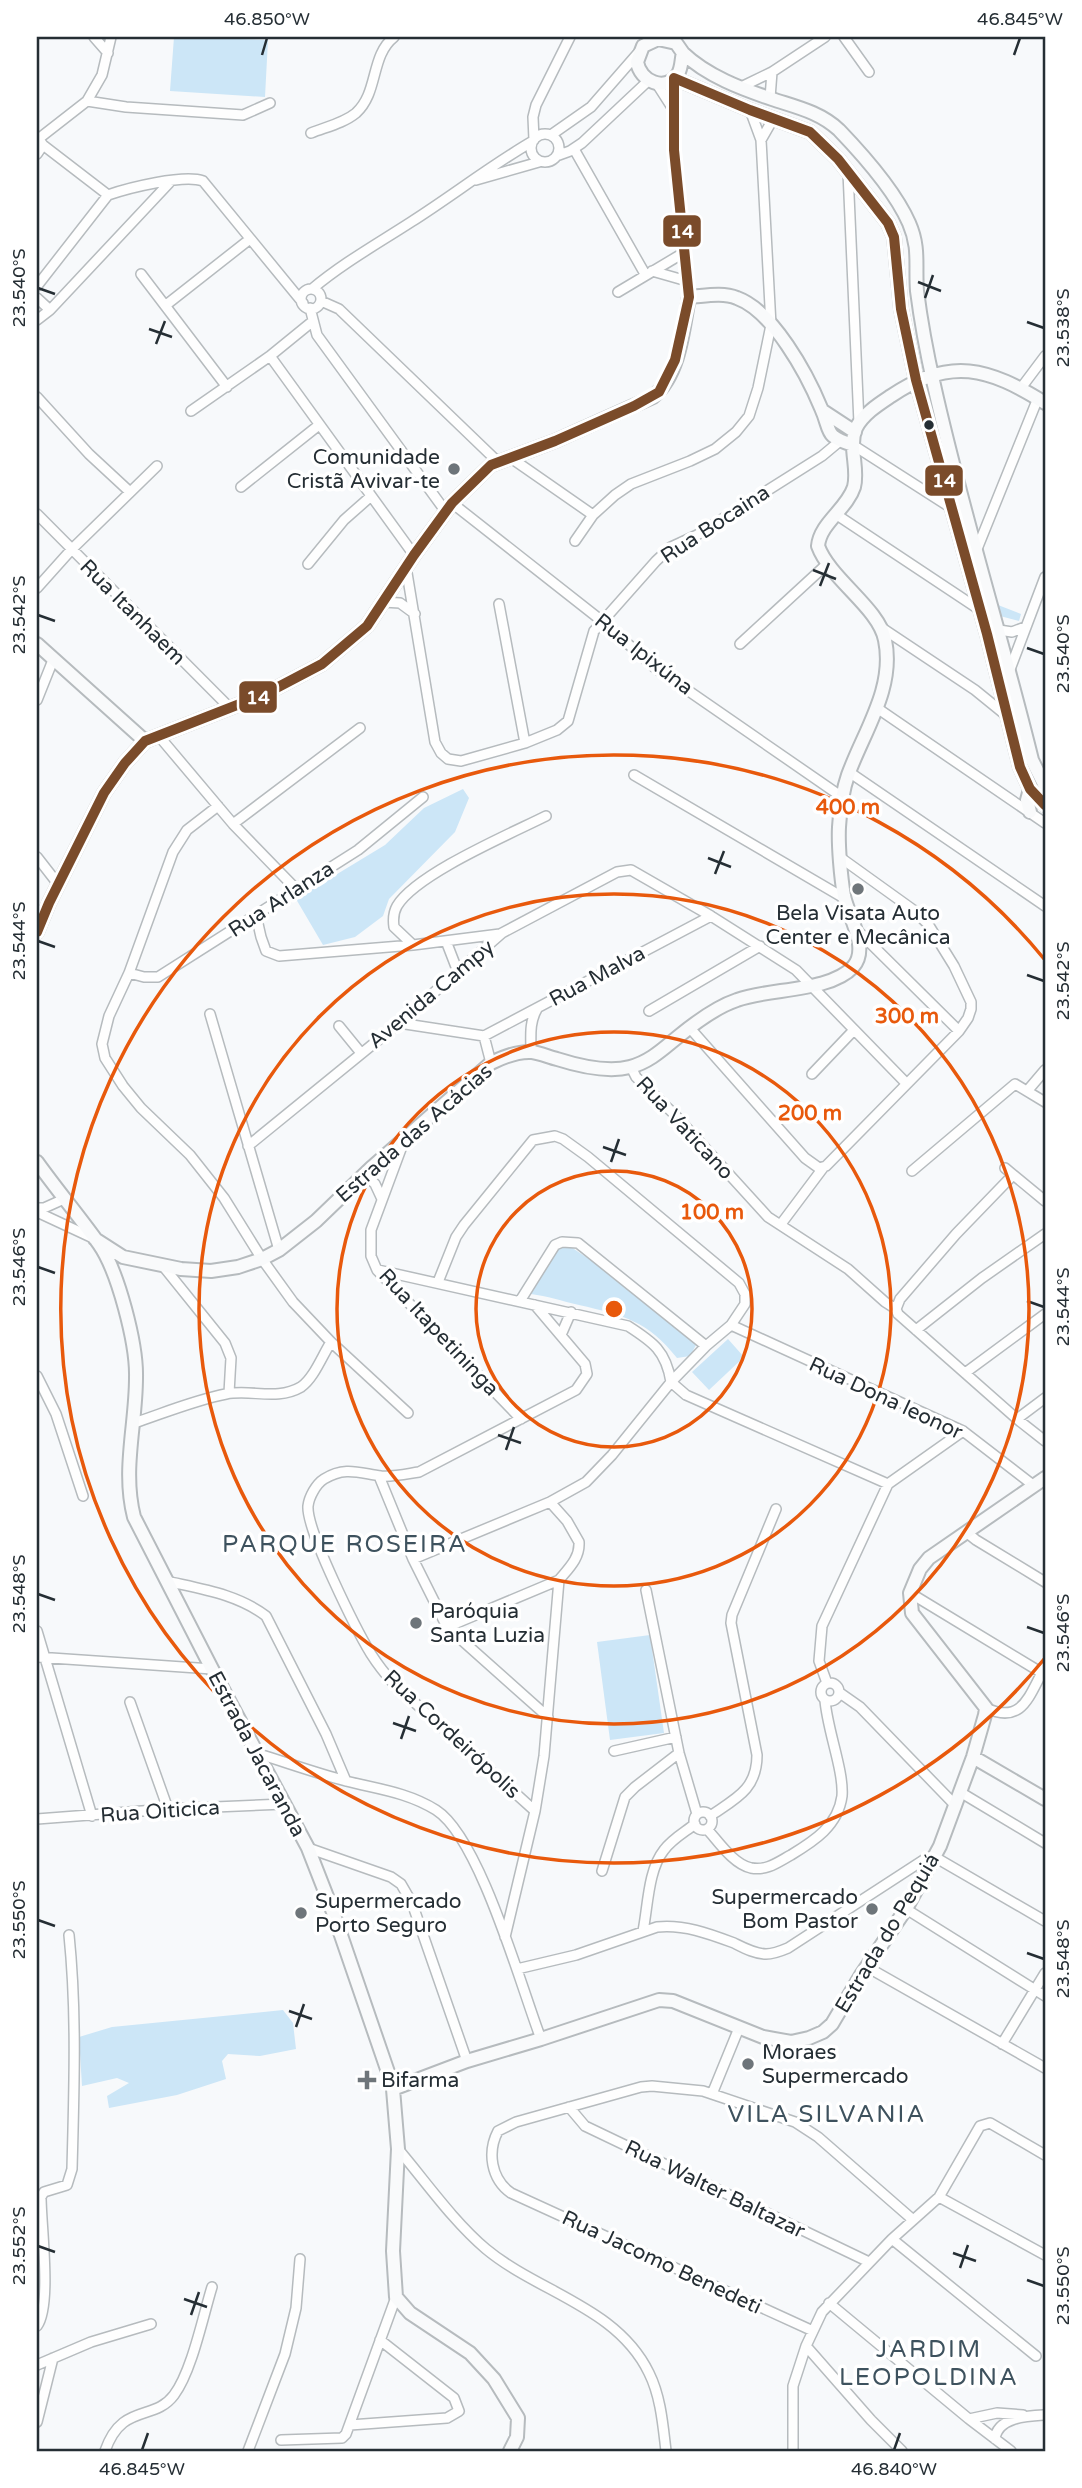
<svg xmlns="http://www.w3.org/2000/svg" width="1082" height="2488" viewBox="0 0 1082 2488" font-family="'Varela Round',sans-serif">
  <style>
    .green { fill: #cce6f7 }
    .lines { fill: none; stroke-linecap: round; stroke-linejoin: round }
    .street-casing { stroke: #b6bbbe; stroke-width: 12 }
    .secondary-casing { stroke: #b6bbbe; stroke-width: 16 }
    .street { stroke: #fefefe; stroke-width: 9 }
    .secondary { stroke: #f9fafb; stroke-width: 12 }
    .bus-1-casing { stroke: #fff; stroke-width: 16 }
    .bus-1 { stroke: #7a4b2a; stroke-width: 10 }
    .ticks { fill: none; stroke: #252e34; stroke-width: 2.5 }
    .ring { fill: none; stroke: #e8590c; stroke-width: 3.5 }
    .bus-dot { fill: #252e34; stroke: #fff; stroke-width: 2.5 }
    .poi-dot { fill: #6e757a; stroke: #fff; stroke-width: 2.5 }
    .labels { text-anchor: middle; stroke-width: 7; stroke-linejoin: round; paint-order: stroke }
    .poi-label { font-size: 21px; fill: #252e34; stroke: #fff; text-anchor: start }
    .street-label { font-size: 21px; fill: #252e34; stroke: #fff }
    .quarter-label { font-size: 24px; letter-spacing: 2px; fill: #3e525e; stroke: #fff }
    .centre { fill: #e8590c; stroke: #fff; stroke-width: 3.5 }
    .ring-label { font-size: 21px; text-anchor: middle; font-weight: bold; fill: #e8590c; stroke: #fff; stroke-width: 7; stroke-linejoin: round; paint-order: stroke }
    .line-badge { stroke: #fff; stroke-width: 2.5 }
    .badge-label { font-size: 19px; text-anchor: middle; font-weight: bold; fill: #fff }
    .neatline { fill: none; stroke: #252e34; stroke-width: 2.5 }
    .ticks-label { font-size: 18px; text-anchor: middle; fill: #252e34 }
  </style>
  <rect width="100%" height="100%" fill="#f7f9fb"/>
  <path class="green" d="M174 37 268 40 265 97 170 91Z
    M998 605 1021 614 1019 621 1000 616Z
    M463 789 469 798 455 832 389 899 383 916 355 937 323 945 296 899 385 845 424 808Z
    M568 1245 607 1271 696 1345 690 1356 677 1358C648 1321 623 1315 579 1305 562 1301 547 1296 531 1294L560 1246Z
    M728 1339 744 1357 709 1390 692 1372Z
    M650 1635 664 1733 610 1740 597 1642Z
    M283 2010 293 2023 296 2049 260 2056 228 2054 222 2061 226 2079 177 2095 109 2108 107 2096 129 2083 117 2078 82 2086 79 2037 112 2027Z"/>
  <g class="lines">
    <defs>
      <path id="street" d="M94 37 108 53
        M844 37 869 72
        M674 78V150L689 297
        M657 84 673 109
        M741 87 772 72 825 37
        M770 98 772 72
        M87 101 126 107 243 115 270 103
        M311 133C326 127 344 123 356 113 379 92 370 56 394 37
        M531 148a14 14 0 1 1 28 0a14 14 0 1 1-28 0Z
        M551 135 591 107 639 52
        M37 137 43 145 108 195
        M37 140 87 101 102 75 111 37
        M534 140 533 117 536 105 570 37
        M761 140 773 119
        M574 149 645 274
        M37 154 43 145
        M559 155 570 151 582 143 648 81
        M848 172 859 423
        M476 180 539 162
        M108 195C128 188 184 174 203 181L303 303
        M652 271 687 281
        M141 274 227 387
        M37 286 108 195
        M312 289C343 263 377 244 411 222 452 196 490 166 533 141
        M301 299a10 10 0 1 1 20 0a10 10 0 1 1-20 0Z
        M618 292 685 252
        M37 298 50 310
        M321 301 339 309 498 462
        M166 305 250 239
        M310 308 317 335 446 512
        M37 320 50 310 171 181
        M270 356 414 555
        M1021 388 1045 356
        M37 397 89 454 130 492
        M191 411 270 356 313 321
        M853 445 953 509
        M511 458 593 515
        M241 487 319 425
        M452 503 602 621 654 667 842 797
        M37 514 230 708
        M837 515 980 610
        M575 541 593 515 615 495 631 484 690 461 715 449 736 432 749 416 758 388 771 325 761 140 750 110
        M977 549 1038 398
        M308 564 344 520 370 497
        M406 567 435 742 441 753 448 759 461 761 525 743 557 730 568 721 594 631 656 561 671 547 697 535 822 456 840 441
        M37 588 71 550 157 466
        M383 602 400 603 415 614
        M499 604 525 743
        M882 628 975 690 1007 716
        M999 630 1012 632 1025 627
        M740 644 827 564
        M1009 672 1045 577
        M37 700 53 660
        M877 708 1045 823
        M158 735 233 824 296 889
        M849 772 1045 906
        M634 775 844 898
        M218 806 187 830 173 852 129 973 109 1016 102 1044 105 1058 123 1086 141 1108 190 1155 224 1198 262 1259 293 1302 331 1342 408 1413
        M233 824 360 728
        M37 857 58 884
        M256 915 261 937 266 951 279 956 413 945 500 934
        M857 930 959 1031
        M446 941 458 972
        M413 945 394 927C393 920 393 913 397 906 416 874 510 834 546 816
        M129 973 144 977H158L358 850 423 797
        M649 1011 760 946
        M210 1014 279 1250
        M399 1023 484 1036 491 1063
        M339 1026 361 1053
        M689 1027 805 1158 819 1168 826 1166 959 1031 968 1018 971 1009V1002L954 966 928 924 912 909 841 858
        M484 1036 711 916
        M531 1052C531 1036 529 1023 537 1009
        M631 1067 636 1077 676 1116 768 1217 848 1269 885 1302 896 1309
        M812 1074 853 1031
        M1028 1090 1045 1070
        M404 1141 371 1230V1256L377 1270 521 1419
        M248 1146 399 1023 502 933 617 872 631 870 711 916 796 970 906 1083
        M1005 1168 1045 1201
        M912 1171 1015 1084 1045 1102
        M365 1174 375 1184 382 1199
        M1013 1175 956 1234 900 1299 896 1309 898 1314 1017 1419 1045 1441
        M37 1208H44L64 1199
        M37 1212 95 1239
        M781 1224 823 1168
        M163 1266 225 1343 231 1358 229 1393
        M378 1270 628 1326C653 1342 666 1351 671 1382
        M520 1301 555 1245 562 1242 578 1243 706 1346
        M535 1305 585 1364 587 1374 576 1390 419 1472C406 1474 394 1477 381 1476 359 1473 345 1466 324 1479 316 1484 309 1497 308 1506 306 1530 357 1631 371 1654 378 1665 386 1675 394 1684L535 1811
        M731 1325 963 1431 1033 1485
        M916 1330 982 1278 1045 1234
        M561 1335 571 1312
        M965 1373 1045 1314
        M37 1376 56 1414 83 1496
        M671 1382 686 1395 888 1484
        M1017 1419 1045 1398
        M134 1423C164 1413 195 1400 226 1394 251 1389 277 1401 301 1387 314 1378 322 1356 331 1342
        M379 1476 413 1559 447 1627 548 1717
        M966 1532 976 1540 1045 1582
        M413 1559 550 1502 586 1482 612 1455 671 1382 706 1346 731 1325 745 1304V1294L739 1283 588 1157 563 1139 555 1136 533 1140 464 1225 456 1237 438 1282
        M166 1581C201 1589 237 1594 266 1616L326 1734 346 1781
        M646 1590 679 1753 697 1814
        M910 1593 1042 1673
        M447 1627 559 1580C569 1568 580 1558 579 1542L567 1521 550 1502
        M37 1631 92 1816
        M37 1657 212 1669
        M821 1692a9 9 0 1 1 18 0a9 9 0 1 1-18 0Z
        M827 1683 819 1661 822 1626 888 1484 963 1431
        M840 1693 860 1707 956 1806
        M130 1702 168 1809
        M986 1708C1023 1725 1029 1695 1045 1667
        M614 1751 676 1737
        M259 1754C288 1763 316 1773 346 1781 377 1789 407 1792 436 1810 480 1838 521 1987 541 2039
        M960 1792 1045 1843
        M694 1821a9 9 0 1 1 18 0a9 9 0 1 1-18 0Z
        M710 1816C735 1799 757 1790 757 1755L731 1623 732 1615 776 1509
        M37 1819 168 1809 284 1804
        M707 1829C718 1841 733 1864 751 1868 767 1871 778 1862 791 1855 814 1841 838 1826 842 1796 844 1771 827 1729 825 1700
        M308 1848 391 1877 401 1884 412 1903 467 2061
        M602 1871 625 1797 635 1787 679 1753
        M906 1909 1045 1996
        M643 1931C648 1906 648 1870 664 1850 672 1839 685 1832 695 1824
        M505 1937 535 1811 544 1756 559 1580
        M867 1967 1045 2068
        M517 1969 576 1955 657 1927C684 1924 710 1934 734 1943 744 1948 755 1954 766 1954 774 1954 781 1951 788 1948L925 1859 933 1856 1045 1921
        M1002 2044 1045 1973
        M712 2094 739 2028
        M569 2107 585 2126 869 2262
        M398 2149C426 2182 453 2221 486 2249 539 2293 617 2307 649 2373 661 2397 663 2426 666 2451
        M939 2197 1045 2255
        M892 2239 1036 2356
        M829 2303 969 2419 1011 2451
        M37 2326C52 2306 41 2225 41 2197L44 2192 67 2185 72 2169C74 2091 77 2013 69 1935
        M813 2331 511 2193C491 2179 487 2152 498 2131L516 2122 641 2087 652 2086 703 2091 795 2122 818 2137 912 2219
        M806 2346 871 2420 902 2451
        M37 2365 91 2342 151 2324
        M969 2419 997 2413 1023 2415
        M37 2422 53 2358
        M350 2425 447 2418 459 2411 454 2398 380 2340
        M995 2439C997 2417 1028 2416 1045 2415
        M281 2440 342 2438 346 2434 396 2297
        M105 2451C122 2402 154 2422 174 2395 192 2371 203 2316 212 2287
        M248 2451 285 2354 296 2308 300 2259
        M793 2451V2386L806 2346 822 2312 892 2239 939 2197 980 2126 990 2123 1045 2155"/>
      <path id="secondary" d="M658 39 676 43 683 53C681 60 682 67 678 74 665 93 640 81 637 62L643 46Z
        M683 53C707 76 742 89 772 99 796 107 820 112 839 130 863 155 895 191 909 223 920 248 915 265 917 291 921 322 927 354 934 385 962 511 1001 634 1032 760L1045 786
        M674 78 750 110 810 132 838 159 888 223 894 237 901 309 916 380 987 634 1020 767 1030 789 1045 805
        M823 411 855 432
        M37 644 145 741
        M1030 789 1027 800 1030 812
        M37 932 49 903 104 793 125 763 145 741 263 695 322 664 367 626 414 555 452 503 491 465 555 441 653 397C680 374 683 330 689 297 705 296 722 292 737 298 773 311 807 374 821 408 832 432 823 436 853 445
        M37 1162C57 1190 79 1216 99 1244 118 1271 137 1344 136 1378 136 1425 122 1470 134 1517L212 1669 308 1848 333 1912 389 2075 393 2089 398 2149 393 2251 396 2297 410 2313 470 2353 494 2379 518 2418 517 2437 510 2451
        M95 1239 123 1257 181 1269 211 1271 238 1267 262 1259 279 1250 316 1221 371 1168 491 1063C503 1057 518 1051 532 1052 540 1053 549 1057 557 1059 579 1066 607 1073 630 1067 650 1062 664 1048 679 1036 696 1022 716 1007 737 1000 769 988 830 992 853 967 870 948 848 916 844 896 841 878 838 846 839 827 840 810 842 792 848 775 864 731 895 688 885 640 879 608 830 579 818 546 820 523 847 509 854 487 859 468 848 447 856 428 863 414 879 404 891 396 950 356 989 368 1045 403
        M973 1757 1045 1799
        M393 2089 467 2061 541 2039 659 2000 673 2001 763 2037 791 2042 809 2038 823 2032 832 2024 861 1975 906 1909 940 1846 973 1757 985 1715 986 1708 912 1613 910 1593 920 1569 929 1558 1045 1478"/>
    </defs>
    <use href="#street" class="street-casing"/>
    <use href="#secondary" class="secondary-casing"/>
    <use href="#street" class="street"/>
    <use href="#secondary" class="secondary"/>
    <defs>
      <path id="bus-1" d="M37 932 49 903 104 793 125 763 145 741 263 695 322 664 367 626 414 555 452 503 491 465 555 441 634 406 659 392 675 360 689 297 674 150V78L750 110 810 132 838 159 888 223 894 237 901 309 916 380 987 634 1020 767 1030 789 1045 805"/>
    </defs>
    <use href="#bus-1" class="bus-1-casing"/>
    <use href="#bus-1" class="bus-1"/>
  </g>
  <path class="ticks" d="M262 55 267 38M1014 55 1020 38M918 282 941 291M38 288 55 294M925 298 933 275M1027 322 1044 328M149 329 172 337M156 344 165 321M813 570 836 579M820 586 829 563M38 615 55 621M1027 648 1044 654M708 858 731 867M715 874 724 851M38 941 55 947M1027 975 1044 981M603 1147 626 1155M611 1162 619 1139M38 1267 55 1273M1027 1301 1044 1307M498 1435 521 1443M506 1450 514 1427M38 1594 55 1600M1027 1627 1044 1633M393 1723 416 1731M401 1739 409 1716M38 1920 55 1926M1027 1953 1044 1959M289 2011 312 2019M296 2027 304 2004M38 2246 55 2252M953 2253 976 2261M960 2268 968 2245M1027 2280 1044 2286M184 2299 207 2307M191 2315 199 2292M142 2450 148 2433M894 2450 900 2433"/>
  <g class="ring">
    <circle cx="614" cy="1309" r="138"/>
    <circle cx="614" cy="1309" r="277"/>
    <circle cx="614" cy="1309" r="415"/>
    <path d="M1045 1658A554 554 0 1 1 1045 960"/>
  </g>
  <circle class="bus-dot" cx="929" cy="425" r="6"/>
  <g class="poi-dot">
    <circle cx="454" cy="469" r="7"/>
    <circle cx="858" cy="889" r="7"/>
    <circle cx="416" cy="1623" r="7"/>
    <circle cx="872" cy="1909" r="7"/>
    <circle cx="301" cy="1913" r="7"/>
    <circle cx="748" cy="2064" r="7"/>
    <path d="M363.5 2069.5h7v7h7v7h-7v7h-7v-7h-7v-7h7z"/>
  </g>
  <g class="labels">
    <g class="poi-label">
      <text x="440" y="464" text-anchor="end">Comunidade<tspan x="440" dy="24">Cristã Avivar-te</tspan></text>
      <text x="858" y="920" text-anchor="middle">Bela Visata Auto<tspan x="858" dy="24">Center e Mecânica</tspan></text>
      <text x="430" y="1618">Paróquia<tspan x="430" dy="24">Santa Luzia</tspan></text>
      <text x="858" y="1904" text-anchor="end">Supermercado<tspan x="858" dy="24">Bom Pastor</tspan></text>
      <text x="315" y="1908">Supermercado<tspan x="315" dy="24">Porto Seguro</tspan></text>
      <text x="762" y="2059">Moraes<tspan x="762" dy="24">Supermercado</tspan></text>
      <text x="381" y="2087">Bifarma</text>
    </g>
    <g class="street-label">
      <text transform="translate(715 524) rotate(-33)" y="7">Rua Bocaina</text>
      <text transform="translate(133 612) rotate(45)" y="7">Rua Itanhaem</text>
      <text transform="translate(644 654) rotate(38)" y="7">Rua Ipixúna</text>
      <text transform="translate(281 899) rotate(-33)" y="7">Rua Arlanza</text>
      <text transform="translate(597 976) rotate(-28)" y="7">Rua Malva</text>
      <text transform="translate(431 994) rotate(-40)" y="7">Avenida Campy</text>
      <text transform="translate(685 1128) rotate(47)" y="7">Rua Vaticano</text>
      <text transform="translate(414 1133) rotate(-41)" y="7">Estrada das Acácias</text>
      <text transform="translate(439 1332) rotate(47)" y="7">Rua Itapetininga</text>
      <text transform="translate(886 1398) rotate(25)" y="7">Rua Dona leonor</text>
      <text transform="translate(452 1734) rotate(43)" y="7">Rua Cordeirópolis</text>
      <text transform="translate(257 1754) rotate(62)" y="7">Estrada Jacaranda</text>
      <text transform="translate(160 1811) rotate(-4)" y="7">Rua Oiticica</text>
      <text transform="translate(887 1933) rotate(-59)" y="7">Estrada do Pequiá</text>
      <text transform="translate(715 2189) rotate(26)" y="7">Rua Walter Baltazar</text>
      <text transform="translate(662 2262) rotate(25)" y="7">Rua Jacomo Benedeti</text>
    </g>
    <g class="quarter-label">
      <text x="345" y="1552">PARQUE ROSEIRA</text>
      <text x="827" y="2122">VILA SILVANIA</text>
      <text x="929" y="2357">JARDIM<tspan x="929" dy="28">LEOPOLDINA</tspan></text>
    </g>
  </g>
  <circle cx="614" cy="1309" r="10" class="centre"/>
  <g class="ring-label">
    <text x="848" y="814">400 m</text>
    <text x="907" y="1023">300 m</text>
    <text x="810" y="1120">200 m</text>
    <text x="712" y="1219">100 m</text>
  </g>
  <g class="line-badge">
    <rect x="662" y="214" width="40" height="34" rx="7" fill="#7a4b2a"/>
    <rect x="924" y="464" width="40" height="33" rx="7" fill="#7a4b2a"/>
    <rect x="238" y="680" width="40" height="34" rx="7" fill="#7a4b2a"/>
  </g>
  <g class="badge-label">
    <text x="682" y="238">14</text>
    <text x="944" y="487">14</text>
    <text x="258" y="704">14</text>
  </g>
  <rect width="1082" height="2488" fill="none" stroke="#ffffff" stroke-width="77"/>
  <rect x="38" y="38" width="1006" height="2412" class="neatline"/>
  <g class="ticks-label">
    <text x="267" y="25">46.850°W</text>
    <text x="1020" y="25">46.845°W</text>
    <text transform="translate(19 288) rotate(-90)" y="6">23.540°S</text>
    <text transform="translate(1063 328) rotate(-90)" y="6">23.538°S</text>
    <text transform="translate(19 615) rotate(-90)" y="6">23.542°S</text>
    <text transform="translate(1063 654) rotate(-90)" y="6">23.540°S</text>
    <text transform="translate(19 941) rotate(-90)" y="6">23.544°S</text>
    <text transform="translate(1063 981) rotate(-90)" y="6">23.542°S</text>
    <text transform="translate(19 1267) rotate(-90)" y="6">23.546°S</text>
    <text transform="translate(1063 1307) rotate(-90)" y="6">23.544°S</text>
    <text transform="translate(19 1594) rotate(-90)" y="6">23.548°S</text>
    <text transform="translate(1063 1633) rotate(-90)" y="6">23.546°S</text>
    <text transform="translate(19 1920) rotate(-90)" y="6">23.550°S</text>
    <text transform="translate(1063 1959) rotate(-90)" y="6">23.548°S</text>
    <text transform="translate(19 2246) rotate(-90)" y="6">23.552°S</text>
    <text transform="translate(1063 2286) rotate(-90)" y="6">23.550°S</text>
    <text x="142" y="2475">46.845°W</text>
    <text x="894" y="2475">46.840°W</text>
  </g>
</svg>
